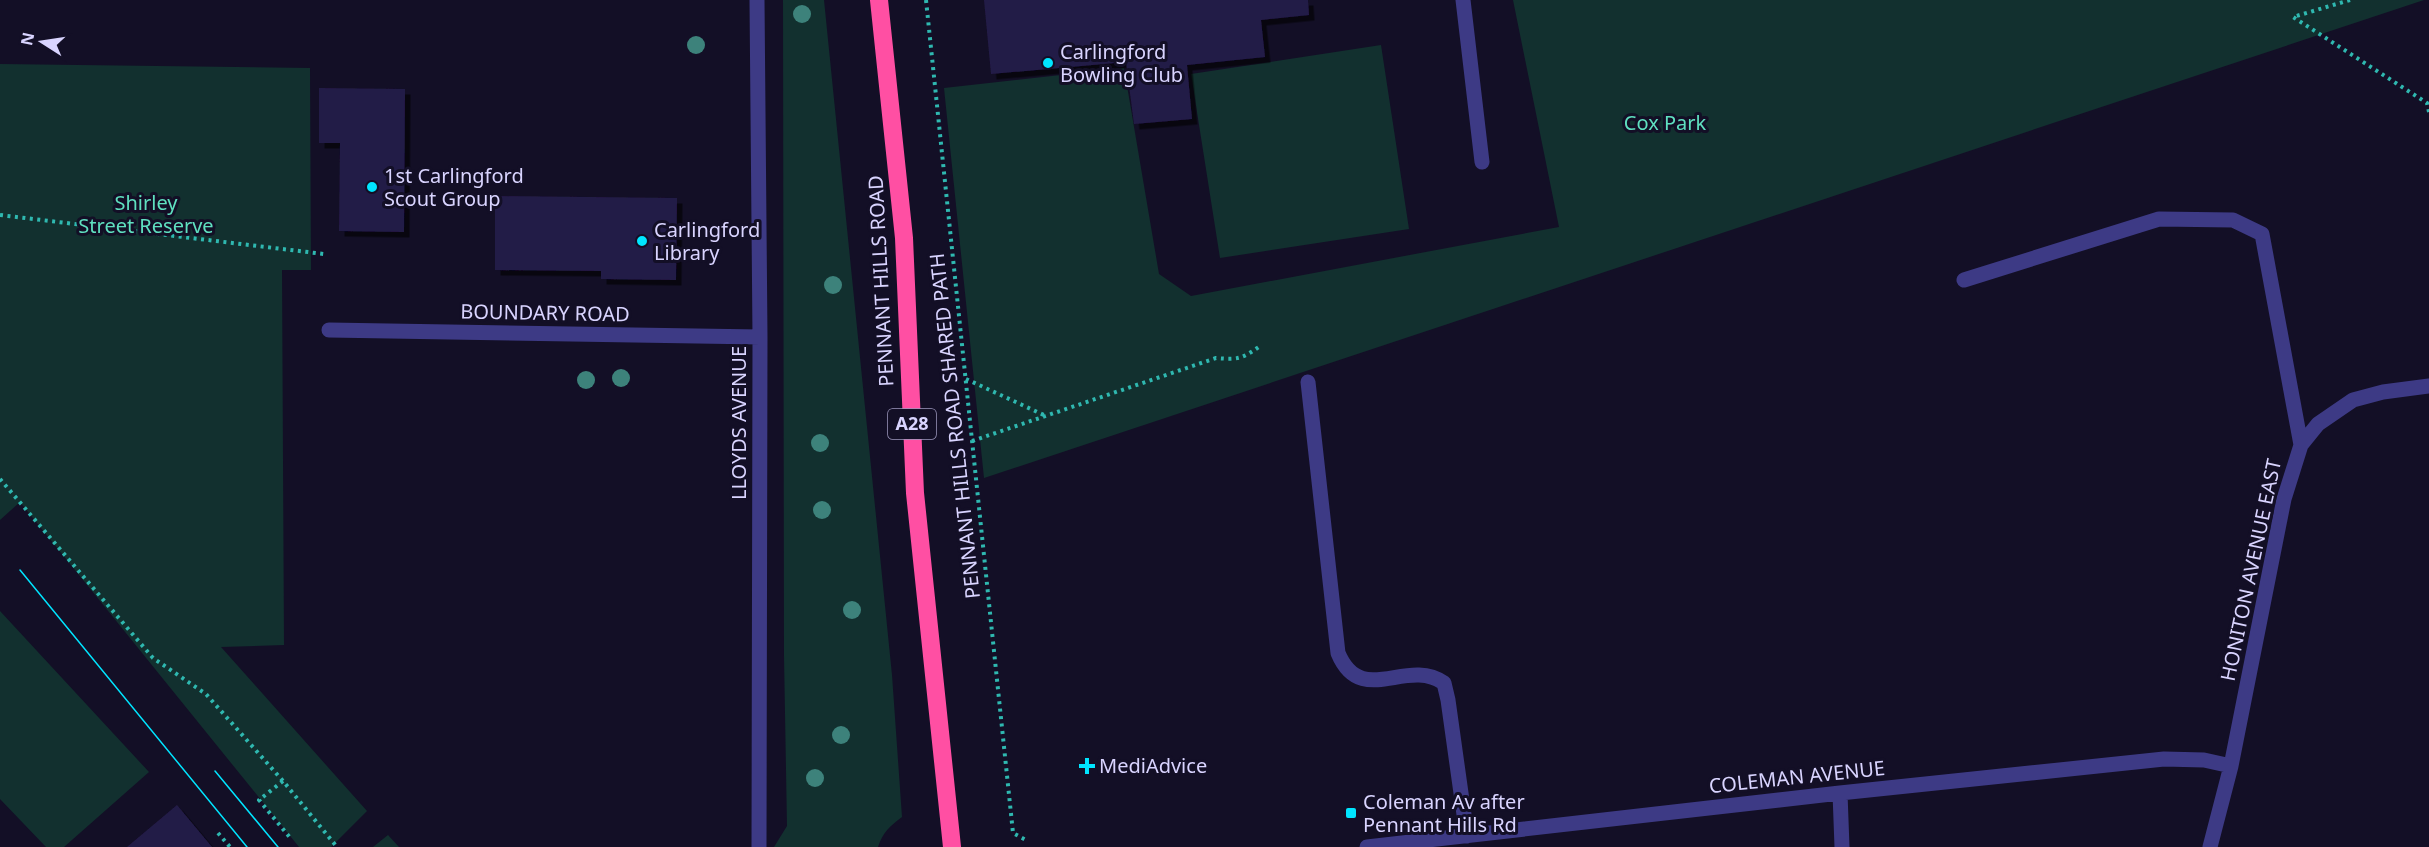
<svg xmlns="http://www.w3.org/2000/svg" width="2429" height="847" viewBox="0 0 2429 847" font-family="'Noto Sans',sans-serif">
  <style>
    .green { fill: #12302f }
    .building { fill: #241b47; filter: url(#shadow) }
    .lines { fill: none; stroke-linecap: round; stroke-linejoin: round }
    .path { stroke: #2fb8b0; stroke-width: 4; stroke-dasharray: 3 4.5; stroke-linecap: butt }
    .minor { stroke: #3d3a85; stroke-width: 15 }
    .highway { stroke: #ff4fa3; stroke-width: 18 }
    .tram { stroke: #00e5ff; stroke-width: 1.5 }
    .tree { fill: #3d827b }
    .poi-dot { fill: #00e5ff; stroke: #130f26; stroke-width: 2 }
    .labels { text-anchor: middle; stroke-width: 6; stroke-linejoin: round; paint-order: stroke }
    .shield { fill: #130f26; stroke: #9e99be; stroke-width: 1.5 }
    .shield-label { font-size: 18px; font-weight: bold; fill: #d9d4ff }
    .poi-label { font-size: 20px; fill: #d9d4ff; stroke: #130f26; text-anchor: start }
    .park-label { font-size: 20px; fill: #5fe0c0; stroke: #130f26 }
    .street-label { font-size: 20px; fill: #d9d4ff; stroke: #130f26 }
  </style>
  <defs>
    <filter id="shadow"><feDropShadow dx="5.5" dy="5.5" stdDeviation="0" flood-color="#0009"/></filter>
  </defs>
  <rect width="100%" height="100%" fill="#130f26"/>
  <path class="green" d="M783 0H824L892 675 902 817C890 826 883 832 878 847H774L787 826 784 656Z
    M1513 0H2424L984 478 944 88 1124 68 1159 274 1191 296 1559 227Z
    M1381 45 1409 229 1220 258 1191 74Z
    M0 64 310 68 311 270H282L284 645 221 647 367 811 331 847H299L20 502 0 520Z
    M0 611 149 772 64 847H46L0 799Z
    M388 835 399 847H373Z"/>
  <path class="building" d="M984 0H1308L1309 15 1261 20 1265 57 1187 65 1192 119 1134 124 1126 62 991 74Z
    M319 88 405 89 404 232 339 231 340 143H319Z
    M495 196 677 198 676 280 601 279V271L495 270Z
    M177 805 212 847H127Z"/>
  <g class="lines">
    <path class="path" d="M926 0 1013 833 1026 840
      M2350 0 2293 17 2427 103 2429 112
      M0 215 324 254
      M966 379 1046 416
      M972 441 1216 358C1238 360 1242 359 1260 346
      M0 479 153 658 206 694 283 781 337 847
      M283 781 259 800 292 840
      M218 833 230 847"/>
    <path class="minor" d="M757 0 760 337 759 847
      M1463 0 1482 162
      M1964 280 2159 219 2233 220 2262 234 2301 445
      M329 330 760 337
      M1308 382 1338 653C1361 708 1406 657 1444 683L1448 700 1467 836
      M1840 793 1842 847
      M1367 847 1840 793 2164 759 2204 760 2231 766
      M2210 847 2231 766 2284 499 2301 445 2318 424 2353 400 2383 392 2429 386"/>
    <path class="highway" d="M879 0 904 238 915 493 952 847"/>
    <path class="tram" d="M20 570 247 847
      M215 771 278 847"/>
  </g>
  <g class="tree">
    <circle cx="802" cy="14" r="9"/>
    <circle cx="696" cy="45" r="9"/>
    <circle cx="833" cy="285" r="9"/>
    <circle cx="621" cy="378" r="9"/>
    <circle cx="586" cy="380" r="9"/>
    <circle cx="820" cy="443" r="9"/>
    <circle cx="822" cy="510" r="9"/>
    <circle cx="852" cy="610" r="9"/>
    <circle cx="841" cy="735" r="9"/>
    <circle cx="815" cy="778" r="9"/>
  </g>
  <g class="poi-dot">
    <circle cx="1048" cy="63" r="6"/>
    <circle cx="372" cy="187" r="6"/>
    <circle cx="642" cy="241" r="6"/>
    <path d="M1084 757h6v6h6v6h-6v6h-6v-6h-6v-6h6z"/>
    <rect x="1345" y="807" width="12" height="12" rx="3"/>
  </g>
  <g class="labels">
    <rect class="shield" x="888" y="409" width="48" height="30" rx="4.5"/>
    <g class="shield-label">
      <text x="912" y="430">A28</text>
    </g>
    <g class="poi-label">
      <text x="1060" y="59">Carlingford<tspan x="1060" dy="23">Bowling Club</tspan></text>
      <text x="384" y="183">1st Carlingford<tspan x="384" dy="23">Scout Group</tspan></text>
      <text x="654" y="237">Carlingford<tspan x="654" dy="23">Library</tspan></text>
      <text x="1099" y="773">MediAdvice</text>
      <text x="1363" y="809">Coleman Av after<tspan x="1363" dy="23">Pennant Hills Rd</tspan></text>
    </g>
    <g class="park-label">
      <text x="1665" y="130">Cox Park</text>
      <text x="146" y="210">Shirley<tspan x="146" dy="23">Street Reserve</tspan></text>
    </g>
    <g class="street-label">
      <text transform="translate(881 281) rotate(-93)" y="7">PENNANT HILLS ROAD</text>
      <text transform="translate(545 313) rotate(1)" y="7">BOUNDARY ROAD</text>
      <text transform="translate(739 423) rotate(-90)" y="7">LLOYDS AVENUE</text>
      <text transform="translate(955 426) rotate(-96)" y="7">PENNANT HILLS ROAD SHARED PATH</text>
      <text transform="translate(2251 570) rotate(-78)" y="7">HONITON AVENUE EAST</text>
      <text transform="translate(1797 777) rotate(-6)" y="7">COLEMAN AVENUE</text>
    </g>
  </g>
  <g transform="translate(42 42) rotate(282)" stroke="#130f26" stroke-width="4.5" paint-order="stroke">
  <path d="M0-4.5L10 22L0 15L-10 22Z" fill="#d9d4ff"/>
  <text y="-9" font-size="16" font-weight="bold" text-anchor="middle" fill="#d9d4ff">N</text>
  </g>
</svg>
